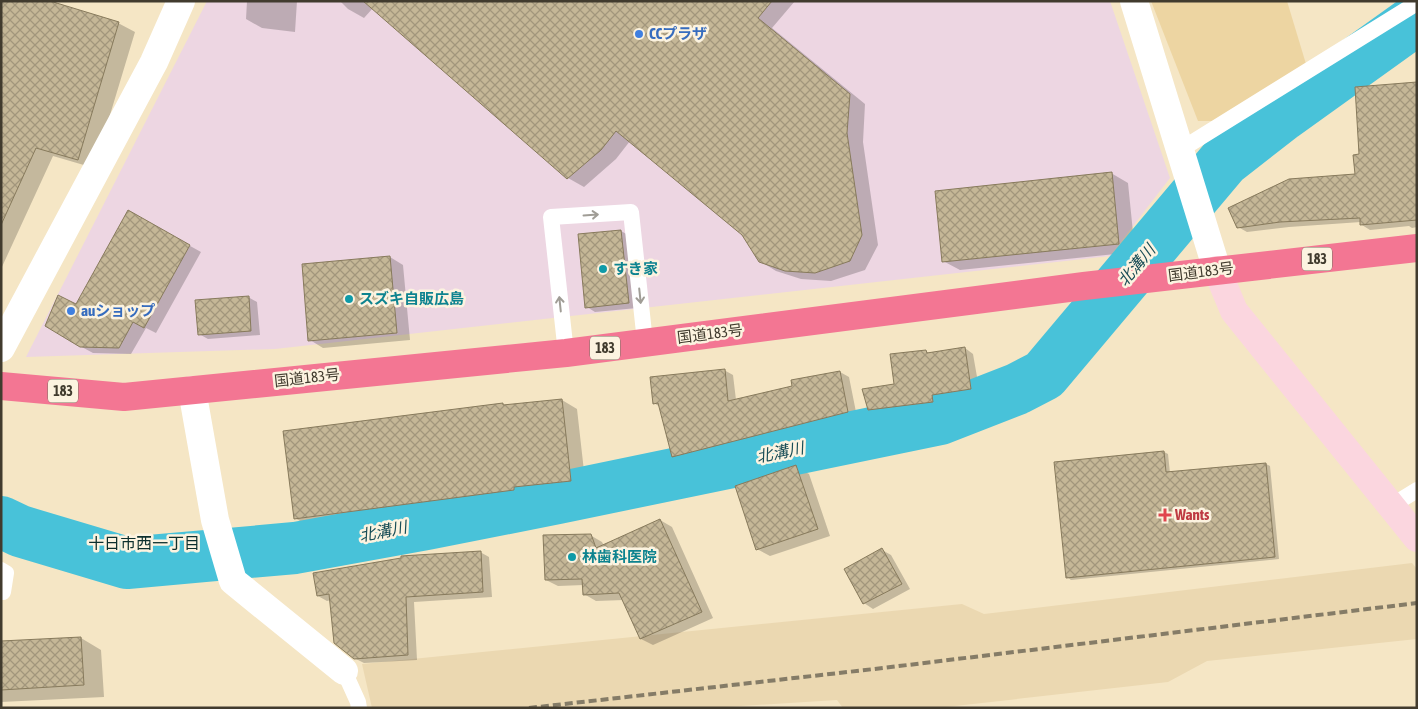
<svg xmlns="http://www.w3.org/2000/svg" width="1418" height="709" viewBox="0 0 1418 709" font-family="'Asap Condensed','Noto Sans JP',sans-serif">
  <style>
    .commercial { fill: #edd6e2 }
    .built { fill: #ebd8b1 }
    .park { fill: #edd5a2 }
    .shadow { fill: #0003 }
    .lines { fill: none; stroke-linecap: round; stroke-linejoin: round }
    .river { stroke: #48c2d9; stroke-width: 52 }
    .building { fill: url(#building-cross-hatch); stroke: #877a5c }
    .lane { stroke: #fff; stroke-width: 16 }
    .street { stroke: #fff; stroke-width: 28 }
    .secondary { stroke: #fbd6df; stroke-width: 28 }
    .highway { stroke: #f37693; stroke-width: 28 }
    .rail { stroke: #857c67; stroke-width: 4; stroke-dasharray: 8 4; stroke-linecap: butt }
    .oneway { stroke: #a09d96 }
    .shop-dot { fill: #3f7fe0; stroke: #fcf3e0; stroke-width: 2 }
    .culture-dot { fill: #0f9aa8; stroke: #fcf3e0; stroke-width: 2 }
    .health-dot { fill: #e0444e; stroke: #fcf3e0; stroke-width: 2 }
    .labels { text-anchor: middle; stroke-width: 5; stroke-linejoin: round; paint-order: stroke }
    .shield { fill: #fcf3e0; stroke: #797263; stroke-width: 1 }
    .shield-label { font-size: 14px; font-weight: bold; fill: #413b2e }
    .shop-label { font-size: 15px; font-weight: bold; fill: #366cbe; stroke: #fcf3e0; text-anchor: start }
    .culture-label { font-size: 15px; font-weight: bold; fill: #0d838f; stroke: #fcf3e0; text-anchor: start }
    .street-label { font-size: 15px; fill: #413b2e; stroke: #fcf3e0 }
    .health-label { font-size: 15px; font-weight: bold; fill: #be3a42; stroke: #fcf3e0; text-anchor: start }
    .water-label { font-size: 16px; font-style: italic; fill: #184d56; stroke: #fcf3e0 }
    .neighbourhood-label { font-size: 16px; fill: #0c2f2d; stroke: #fcf3e0 }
  </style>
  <defs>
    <pattern id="building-cross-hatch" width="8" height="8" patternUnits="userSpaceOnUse" patternTransform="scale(1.25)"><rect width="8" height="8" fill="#c5b797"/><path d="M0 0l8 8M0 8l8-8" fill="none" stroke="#a2967c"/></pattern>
  </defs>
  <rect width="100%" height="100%" fill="#f5e6c5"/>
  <path class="commercial" d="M207 1H1110L1170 178 1110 256 275 349 26 357Z"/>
  <path class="built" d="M1412 563 1417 569V639L1207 661 1168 682 937 708H843L837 700 710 708H372L362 664 962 604 984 614Z"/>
  <path class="park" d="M1151 1H1287L1306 64 1213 121H1198Z"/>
  <path class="shadow" d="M1 1 118 23 135 32 94 168 53 156 1 269Z
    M247 1H297L295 32 262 28 246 19Z
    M340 1H795L772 28 865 104 863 142 878 245 865 270 831 281 801 279 776 271 760 261 743 234 630 141 616 159 584 187 568 178 373 8 364 18 348 9Z
    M1417 84V227L1412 228 1409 226 1370 230 1362 225 1361 222 1289 227 1247 232 1238 227 1357 175 1361 155Z
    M1111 173 1128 183 1135 252 960 270 943 261Z
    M129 212 201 252 156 333 146 328 131 354 93 353 80 346Z
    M621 231 630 236 637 308 595 312 587 307Z
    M390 257 403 265 410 340 323 348 310 340Z
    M248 297 257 302 260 335 208 339 199 334Z
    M965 348 973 354 980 394 940 400 941 406 879 414 870 409 896 385 926 351 930 354Z
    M724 370 733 375 736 400 793 387 840 372 849 377 857 417 682 461 673 456 660 407 654 403Z
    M562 400 577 409 586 489 528 495 529 499 310 527 295 518 503 404 506 406Z
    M1164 452 1168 454 1170 473 1266 464 1270 466 1279 559 1071 580 1067 577Z
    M796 467 809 474 830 536 770 556 757 549Z
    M660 520 672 527 713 618 653 645 641 639 624 600 596 601 584 594V585L558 586 546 580 590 535 602 542 604 546Z
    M882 550 891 555 910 589 873 609 864 603Z
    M480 552 489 557 492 597 414 602 417 660 364 663 354 658 331 600 327 601 318 596 403 559Z
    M81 638 101 650 104 697 1 702V642Z"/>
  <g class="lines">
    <path class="river" d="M1 522 20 531 127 563 295 548 427 524 558 498 940 419 1017 389 1044 375 1224 161 1283 115 1417 19"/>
  </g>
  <path class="building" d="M1 1H50L119 22 78 160 36 148 1 225Z
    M363 1H772L758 18 850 94 847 133 862 235 850 261 815 273 785 271 759 262 742 235 616 131 601 150 567 179Z
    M1417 82V220L1360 225V218L1280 222 1237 228 1228 208 1289 179 1355 174 1353 155 1359 154 1355 87Z
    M1112 172 1119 244 942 262 935 191Z
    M128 210 190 245 144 328 133 322 119 348 80 347 45 326 58 295 76 304Z
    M621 230 629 303 585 308 578 234Z
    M390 256 397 333 308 341 302 264Z
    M249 296 251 331 198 335 195 300Z
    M965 347 971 389 932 395 933 402 868 410 862 389 894 384 890 354 926 350 927 353Z
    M725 369 728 401 792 386 791 380 840 371 848 412 672 457 658 403 653 404 650 377Z
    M562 399 571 481 514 487V490L294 519 283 431 503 403V405Z
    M1164 451 1166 472 1266 463 1275 557 1066 578 1054 462Z
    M796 465 818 529 756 550 735 486Z
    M660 519 702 612 640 639 619 593 583 595 582 579 545 580 543 535 591 534 596 548Z
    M882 548 902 584 863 604 844 569Z
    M481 551 483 592 406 597 408 655 354 659 334 643 329 594 317 596 313 573 401 558V556Z
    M81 637 84 685 1 690V641Z"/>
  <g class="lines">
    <path class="lane" d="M1180 150 1417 3
      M566 353 551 217 631 212 645 342
      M1391 506 1417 490
      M1 570 6 573 3 592 1 591
      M344 671 358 702 359 708"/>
    <path class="street" d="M1134 1 1217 270
      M1 348 154 62 181 1
      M192 390 215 520 233 581 344 671"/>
    <path class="secondary" d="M1217 270 1234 311 1417 538"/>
    <path class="highway" d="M1 386 124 397 566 353 1084 286 1417 248"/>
    <path class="rail" d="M529 708 883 668 1417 603"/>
  </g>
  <defs><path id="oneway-shaft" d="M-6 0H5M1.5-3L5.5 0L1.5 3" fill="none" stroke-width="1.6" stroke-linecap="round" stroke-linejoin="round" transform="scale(1.25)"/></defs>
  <g class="oneway">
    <use href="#oneway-shaft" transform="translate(591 215) rotate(-4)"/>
    <use href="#oneway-shaft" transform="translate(640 296) rotate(84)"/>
    <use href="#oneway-shaft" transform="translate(560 304) rotate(-96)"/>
  </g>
  <g class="shop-dot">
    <circle cx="639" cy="34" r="5"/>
    <circle cx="71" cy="311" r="5"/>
  </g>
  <g class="culture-dot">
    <circle cx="603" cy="269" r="5"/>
    <circle cx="349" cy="299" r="5"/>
    <circle cx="572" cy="557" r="5"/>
  </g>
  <path class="health-dot" d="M1162.5 507.5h5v5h5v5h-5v5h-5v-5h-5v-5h5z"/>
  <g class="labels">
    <g class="shield">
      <rect x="1302" y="247.5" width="30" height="23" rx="4"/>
      <rect x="590" y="336.5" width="30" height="23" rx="4"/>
      <rect x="48" y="379.5" width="30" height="23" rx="4"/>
    </g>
    <g class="shield-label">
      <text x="1317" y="264">183</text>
      <text x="605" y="353">183</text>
      <text x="63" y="396">183</text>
    </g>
    <g class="shop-label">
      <text x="649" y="39">CCプラザ</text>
      <text x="81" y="316">auショップ</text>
    </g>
    <g class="culture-label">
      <text x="613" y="274">すき家</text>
      <text x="359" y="304">スズキ自販広島</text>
      <text x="582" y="562">林歯科医院</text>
    </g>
    <g class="street-label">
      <text transform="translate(1201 272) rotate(-7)" y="5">国道183号</text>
      <text transform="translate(710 334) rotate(-7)" y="5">国道183号</text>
      <text transform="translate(307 378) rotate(-6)" y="5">国道183号</text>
    </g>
    <g class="health-label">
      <text x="1175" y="520">Wants</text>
    </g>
    <g class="water-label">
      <text transform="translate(1136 265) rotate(-50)" y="6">北溝川</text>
      <text transform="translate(780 452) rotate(-12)" y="6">北溝川</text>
      <text transform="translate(383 531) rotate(-11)" y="6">北溝川</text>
    </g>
    <g class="neighbourhood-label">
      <text x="144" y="549">十日市西一丁目</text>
    </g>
  </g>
  <rect width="1418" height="709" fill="none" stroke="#413b2e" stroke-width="5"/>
</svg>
